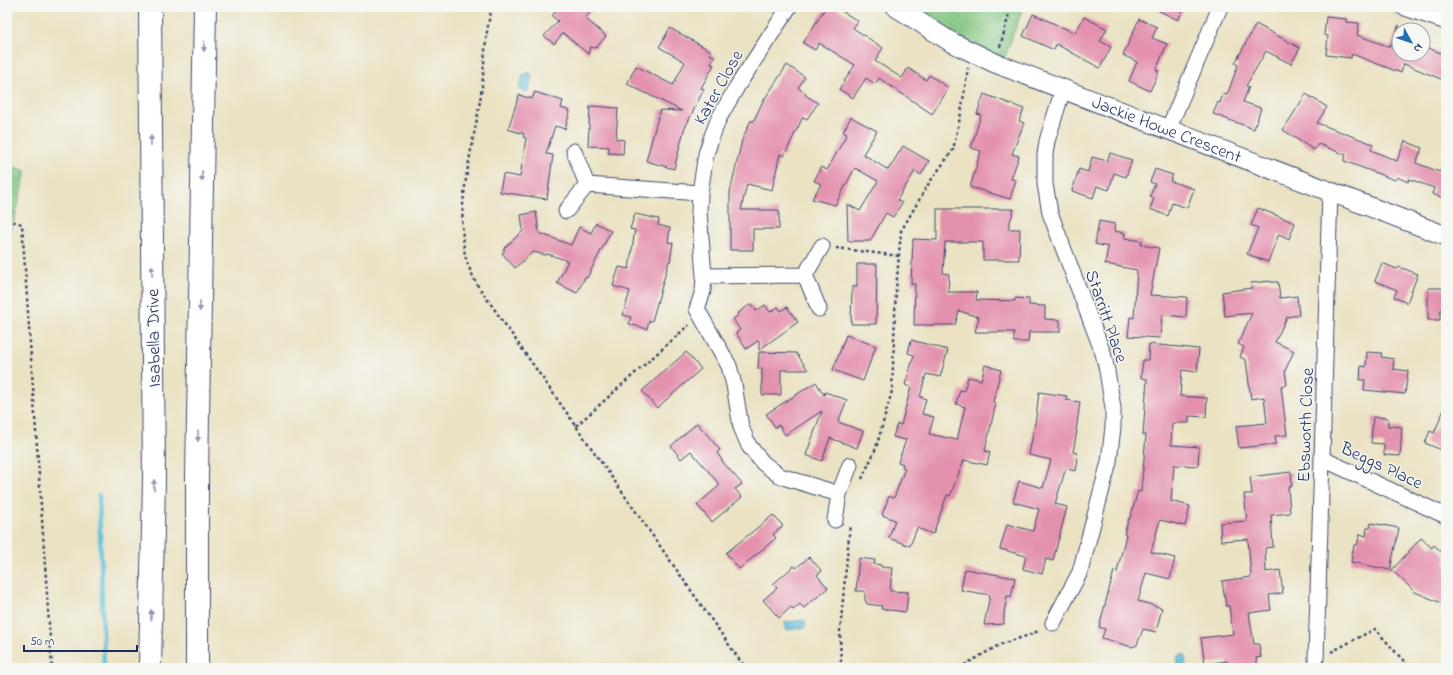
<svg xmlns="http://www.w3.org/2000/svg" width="1453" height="675" viewBox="0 0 1453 675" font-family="'Indie Flower',sans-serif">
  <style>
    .green { fill: url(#green-dots); stroke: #4e7a70 }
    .water { fill: url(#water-ripples); stroke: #3c789c }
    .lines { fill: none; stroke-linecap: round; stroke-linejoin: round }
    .stream { stroke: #5cc1d9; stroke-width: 4.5 }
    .building { fill: #e491ae }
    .minor-casing { stroke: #3a4a6d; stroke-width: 17 }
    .tertiary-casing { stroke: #3a4a6d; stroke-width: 21 }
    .primary-casing { stroke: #3a4a6d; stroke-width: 24 }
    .path { stroke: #3a4a6d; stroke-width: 2.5; stroke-dasharray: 3 3; stroke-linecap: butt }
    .minor { stroke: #fff; stroke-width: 15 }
    .tertiary { stroke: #fff; stroke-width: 19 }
    .primary { stroke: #fff; stroke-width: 22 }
    .oneway { fill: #8d97ae }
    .labels { text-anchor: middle; stroke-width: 3; stroke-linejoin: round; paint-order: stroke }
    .street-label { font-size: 18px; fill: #1b2f5e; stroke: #f6f6f2 }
  </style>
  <defs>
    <pattern id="green-dots" width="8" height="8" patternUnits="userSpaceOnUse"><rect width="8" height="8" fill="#82c681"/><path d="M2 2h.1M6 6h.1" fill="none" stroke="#6aa16d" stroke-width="1.8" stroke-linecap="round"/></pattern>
    <pattern id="water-ripples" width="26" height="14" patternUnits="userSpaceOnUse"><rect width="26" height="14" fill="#5cc1d9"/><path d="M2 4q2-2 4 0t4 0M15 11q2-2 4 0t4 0" fill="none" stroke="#4b9db3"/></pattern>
  </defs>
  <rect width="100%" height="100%" fill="#f6f6f2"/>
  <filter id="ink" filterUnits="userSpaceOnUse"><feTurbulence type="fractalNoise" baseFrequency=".025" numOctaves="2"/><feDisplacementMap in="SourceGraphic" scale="8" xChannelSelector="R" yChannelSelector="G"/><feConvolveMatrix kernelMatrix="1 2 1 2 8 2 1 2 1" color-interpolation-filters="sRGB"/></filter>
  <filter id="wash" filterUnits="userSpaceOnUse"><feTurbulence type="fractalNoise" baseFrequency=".012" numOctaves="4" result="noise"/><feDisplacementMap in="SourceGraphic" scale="16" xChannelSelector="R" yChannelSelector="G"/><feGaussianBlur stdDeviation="0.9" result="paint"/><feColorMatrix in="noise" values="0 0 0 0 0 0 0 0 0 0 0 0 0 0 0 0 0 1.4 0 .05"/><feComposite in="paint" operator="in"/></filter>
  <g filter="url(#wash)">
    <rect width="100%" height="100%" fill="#eae2c2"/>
    <path class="green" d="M918 7H1023L1004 60 930 20 922 15Z
      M7 164 26 171 7 249Z"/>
    <path class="water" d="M526 73H530L532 77 528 91 523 92 519 88 523 75Z
      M805 620V628L786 630 785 622Z
      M1181 654 1185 655 1186 657 1185 668H1175L1178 656Z"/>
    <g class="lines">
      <path class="stream" d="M99 495 104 668"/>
    </g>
    <g id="blocks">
      <path class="building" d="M559 7H595L585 18 606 36 596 48 590 47 588 54 563 33 554 44 544 36 558 21 552 16Z
        M826 7H835L858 21 853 28 883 48 875 61 902 78 908 68 926 80 929 75 949 88 932 114 879 78 875 84 866 78 853 98 839 89 855 65 819 43 815 50 803 43Z
        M1151 7H1185L1178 20Z
        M1033 14 1075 33 1084 17 1107 29 1100 41 1111 47 1100 68 1056 44 1054 50 1023 36Z
        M1326 17 1346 19V22L1359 23 1357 35 1390 47 1399 25V54H1423L1425 47 1446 55V81L1404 64 1401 73 1352 54 1351 58 1326 55 1328 36 1324 35Z
        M1139 19 1157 27 1152 38 1167 44 1156 70 1159 71 1150 91 1129 81 1137 62 1123 55Z
        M1256 24 1300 48 1291 64 1266 51 1246 86 1249 87 1243 102 1261 108 1254 129 1213 114 1218 102 1220 103 1223 94 1227 95 1238 65 1235 63Z
        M670 28 711 51 710 54 715 57 711 64 714 65 701 88 704 89 684 130 674 169 646 161 660 110 682 111 627 84 636 66 673 85 685 62 659 47Z
        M787 65 805 77 798 88 806 93 805 95 818 103 807 119 803 117 784 156 780 154 772 190 747 184 741 210H779V229H753V250H730V192L742 140 751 120 753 122 762 103Z
        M535 92 563 101 561 108 570 111 565 129 555 126 546 154 553 155 547 199 500 192 503 174 520 177 526 138 523 137 524 134 508 129 519 95 532 99Z
        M984 94 1024 109 1019 121 1024 123 1012 154 1019 156 1011 179 1016 180 1010 199 970 187 981 151 971 148 981 115 977 114Z
        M1306 94 1327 107 1317 123 1373 144 1371 150 1397 161 1405 141 1422 148 1416 163 1440 172 1444 160H1446V199L1432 194 1434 188 1409 179 1408 182 1397 177 1395 180 1344 161 1346 155 1318 144 1314 150 1283 130Z
        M590 106 618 108 616 139 624 140 623 154 608 153 609 147 588 146Z
        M851 117 877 131 863 154 888 170 903 146 929 161 921 175 915 171 897 200 902 203 893 217 886 213 870 241H848L847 204 860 211 878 181 855 168 835 205 812 199 821 184 814 181 821 167 827 170 847 134 843 132Z
        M1110 153 1132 160 1126 177 1114 173 1109 190 1097 186 1093 198 1072 191 1079 169 1088 172 1092 157 1107 161Z
        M1155 169 1173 175 1170 181 1194 189 1187 208 1172 203 1168 216 1150 209 1154 198 1150 196 1155 184 1150 182Z
        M1258 208 1295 223 1289 239 1279 234 1268 262 1247 254 1258 228 1251 225Z
        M937 209H1014L1008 229H1020L1019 260H983V242H945L943 273 949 274 948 292H977L976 300 1015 301V298L1029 299V305L1045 306V319L1060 320V332H1029L1028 342H1014V332H975L979 317 959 311 955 325H914L915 284H911L913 239 937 240Z
        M536 212 539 233 571 245 579 227 591 233 596 223 611 231 587 278 585 277 577 293 557 283 568 261 548 254 546 255 533 252 515 268 502 253 505 250 503 249 523 231 521 215Z
        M635 214 659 219 658 225 670 228 668 242 673 243 670 262 669 261 652 321H649L647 329 629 324 631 317 623 315 630 291 613 286 619 267 629 269 635 230 630 229Z
        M1099 221 1115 224 1114 231 1125 233 1124 238 1142 241 1141 245 1159 248 1150 295 1187 297 1186 317 1162 315 1160 338 1128 336 1130 317 1134 318 1137 270 1105 264 1108 247 1095 244Z
        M1382 263 1397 269 1399 267 1418 274 1407 303 1394 297 1397 290 1375 281Z
        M857 264H877L876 324H851L852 287H857Z
        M1270 281V282H1278L1280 298 1297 296 1299 315 1287 317 1275 342 1294 351 1285 371 1287 385 1281 386 1287 435 1275 436 1276 444 1239 448 1236 426 1267 423 1264 397 1251 399 1246 360 1240 357 1244 347 1238 344 1252 313 1225 316 1222 292 1252 288 1251 283Z
        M1428 288H1446V310H1440V320H1428Z
        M751 304 756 311 765 305 770 312 778 307 781 311 787 307 798 322 759 350V340L746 349 736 333 740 330 733 319 739 315 738 313Z
        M846 335 876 346 863 381 833 370Z
        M911 340 948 350 940 377 926 374 920 397 926 399 922 414 934 417 929 434 957 440 965 407 956 404 960 390 964 391 968 377 981 380 985 365 1001 370 993 402 996 403 985 451 990 452 987 465 964 460 950 496 947 495 933 534 917 528 910 546 889 538 895 520 882 515 889 496 894 498 905 468 902 467 903 464 898 462 906 440 893 437 897 424 901 425 911 387 905 385 914 355 908 353Z
        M1149 344 1199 349 1197 372 1182 370 1180 396 1207 398 1206 417 1189 416V423H1172L1171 445 1199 447 1198 466 1174 465 1171 501 1190 506 1185 526 1160 520 1151 552 1175 558 1170 579 1146 573 1138 601 1162 608 1156 632 1143 629 1137 645 1132 647 1102 638 1105 629 1099 627 1114 571 1117 572 1126 535 1124 534 1129 518H1130L1138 491 1141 492 1146 435H1143L1147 379 1141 378 1143 360H1148Z
        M686 352 701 369 657 408 642 391Z
        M759 352 796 353 808 370H781V395H762V369H758Z
        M1367 352 1382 353 1381 357 1394 359 1393 369 1408 371 1405 394 1364 390 1365 380H1360L1361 366 1366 367Z
        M816 382 824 395 825 392 847 400 838 422 863 431 857 448 830 438 822 461 806 455 822 411 785 435 779 425 775 427 766 414Z
        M1039 392 1067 396 1066 400 1080 402 1076 431H1077L1073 452 1077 453 1076 458 1078 459 1076 471 1066 469 1064 474 1055 504 1067 507 1053 561 1046 559 1042 574 1023 569 1026 556 1000 549 1007 524 1033 531 1039 509 1013 502 1019 481 1043 488 1051 460 1029 455 1036 417Z
        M1446 405V452L1425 443 1430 431 1434 433Z
        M1373 417 1388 418V426L1402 427 1400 456 1384 455V444L1371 443Z
        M697 423 720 450 717 453 722 460V461L742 484 735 489 742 497 712 522 697 505 720 485 691 451 681 459 671 446Z
        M1291 472 1292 486 1288 487 1290 513 1271 515 1273 547 1265 548 1266 572 1280 570 1283 593 1269 595 1271 610 1249 613 1254 644H1259L1261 657 1256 658 1258 668H1228L1227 661 1205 664 1201 638 1233 634 1229 606H1226L1222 581 1251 577 1248 539 1221 541 1220 523 1247 521 1244 494H1252L1250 477Z
        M773 515 783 526 773 534 776 538 739 569 726 553Z
        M1371 523 1399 528 1390 570 1351 562 1354 545H1357L1360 534 1366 536 1367 528H1370Z
        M1421 538 1432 548 1434 545 1446 556V605L1415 592 1392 570Z
        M809 557 822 571 817 575 828 588 804 608 800 604 793 610 791 607 779 618 763 600 777 588 773 584 794 566 796 568Z
        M859 558 875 560 874 564 881 565V567L892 568 890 591 908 592 906 612 881 609 882 606 867 604 865 600V591H856Z
        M965 569 1015 578 1011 597 1007 596 1004 613V624L984 625 990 595 961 590Z"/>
    </g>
  </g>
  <g filter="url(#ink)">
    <use href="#blocks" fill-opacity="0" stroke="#3a4a6d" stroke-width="1"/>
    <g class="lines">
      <defs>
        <path id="minor" d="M789 7 738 85 719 118 712 136 706 154 700 193 699 212 704 276 703 291 697 309 729 366 734 385 741 427 749 446 763 463 780 476 839 494
          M1402 7 1446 22
          M1168 130 1220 7
          M587 185 700 193
          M566 211 587 185 574 151
          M704 276 805 275
          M819 309 805 275 822 246
          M1323 459 1446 516
          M835 520 839 494 850 465
          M1053 623 1080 572 1109 462 1113 427V408L1107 371 1103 353 1050 213 1045 184V155L1047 141 1063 89
          M1316 659 1330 192"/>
        <g id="tertiary">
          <path id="s1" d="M896 7 951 42 995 63 1446 236"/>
        </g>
        <path id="primary" d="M150 668 154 480 150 7
          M197 668V476L205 7"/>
      </defs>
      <use href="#minor" class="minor-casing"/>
      <use href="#tertiary" class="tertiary-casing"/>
      <use href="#primary" class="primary-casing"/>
      <path class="path" d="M492 7C484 36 485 65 481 94 474 145 457 197 464 248 465 260 471 272 476 283L741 662 747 668
        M1000 47 1011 7
        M7 220 22 224 52 668
        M836 248 899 256
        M576 426 689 325
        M862 479 876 448 892 391 896 290 901 231 929 183 953 150 961 113 968 68
        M1331 652 1375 629 1410 668
        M841 668 840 631 850 525
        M959 668 999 645 1032 634 1040 630"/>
      <use href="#minor" class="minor"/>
      <use href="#tertiary" class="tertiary"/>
      <use href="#primary" class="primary"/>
    </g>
    <defs><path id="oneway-solid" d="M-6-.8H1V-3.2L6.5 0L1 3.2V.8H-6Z"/></defs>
    <g class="oneway">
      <use href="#oneway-solid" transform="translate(204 46) rotate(91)"/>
      <use href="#oneway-solid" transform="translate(151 141) rotate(-91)"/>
      <use href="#oneway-solid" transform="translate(202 176) rotate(91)"/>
      <use href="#oneway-solid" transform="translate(152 271) rotate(-91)"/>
      <use href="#oneway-solid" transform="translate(200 306) rotate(91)"/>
      <use href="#oneway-solid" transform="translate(198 436) rotate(91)"/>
      <use href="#oneway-solid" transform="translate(154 485) rotate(-89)"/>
      <use href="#oneway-solid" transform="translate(151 615) rotate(-89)"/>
    </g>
  </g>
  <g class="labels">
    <g class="street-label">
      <text transform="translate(718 87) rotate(-61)" y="6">Kater Close</text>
      <text dy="6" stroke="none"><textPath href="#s1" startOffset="298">Jackie Howe Crescent</textPath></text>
      <text transform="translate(1107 316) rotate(71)" y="6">Starritt Place</text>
      <text transform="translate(153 338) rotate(-91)" y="6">Isabella Drive</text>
      <text transform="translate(1305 425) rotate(-88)" y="6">Ebsworth Close</text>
      <text transform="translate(1382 465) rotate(25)" y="6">Beggs Place</text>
    </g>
  </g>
  <rect width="1453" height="675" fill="none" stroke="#f6f6f2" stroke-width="24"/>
  <g transform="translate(1411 42) rotate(130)"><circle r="19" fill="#f6f6f2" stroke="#9ea6b7"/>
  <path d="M0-3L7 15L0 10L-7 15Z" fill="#1f6fb2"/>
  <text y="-6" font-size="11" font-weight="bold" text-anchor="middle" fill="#1b2f5e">N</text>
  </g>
  <path d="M24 645v6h113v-6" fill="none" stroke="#1b2f5e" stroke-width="2"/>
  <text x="30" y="645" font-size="12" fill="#1b2f5e" stroke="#f6f6f2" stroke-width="3" paint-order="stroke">50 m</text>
</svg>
